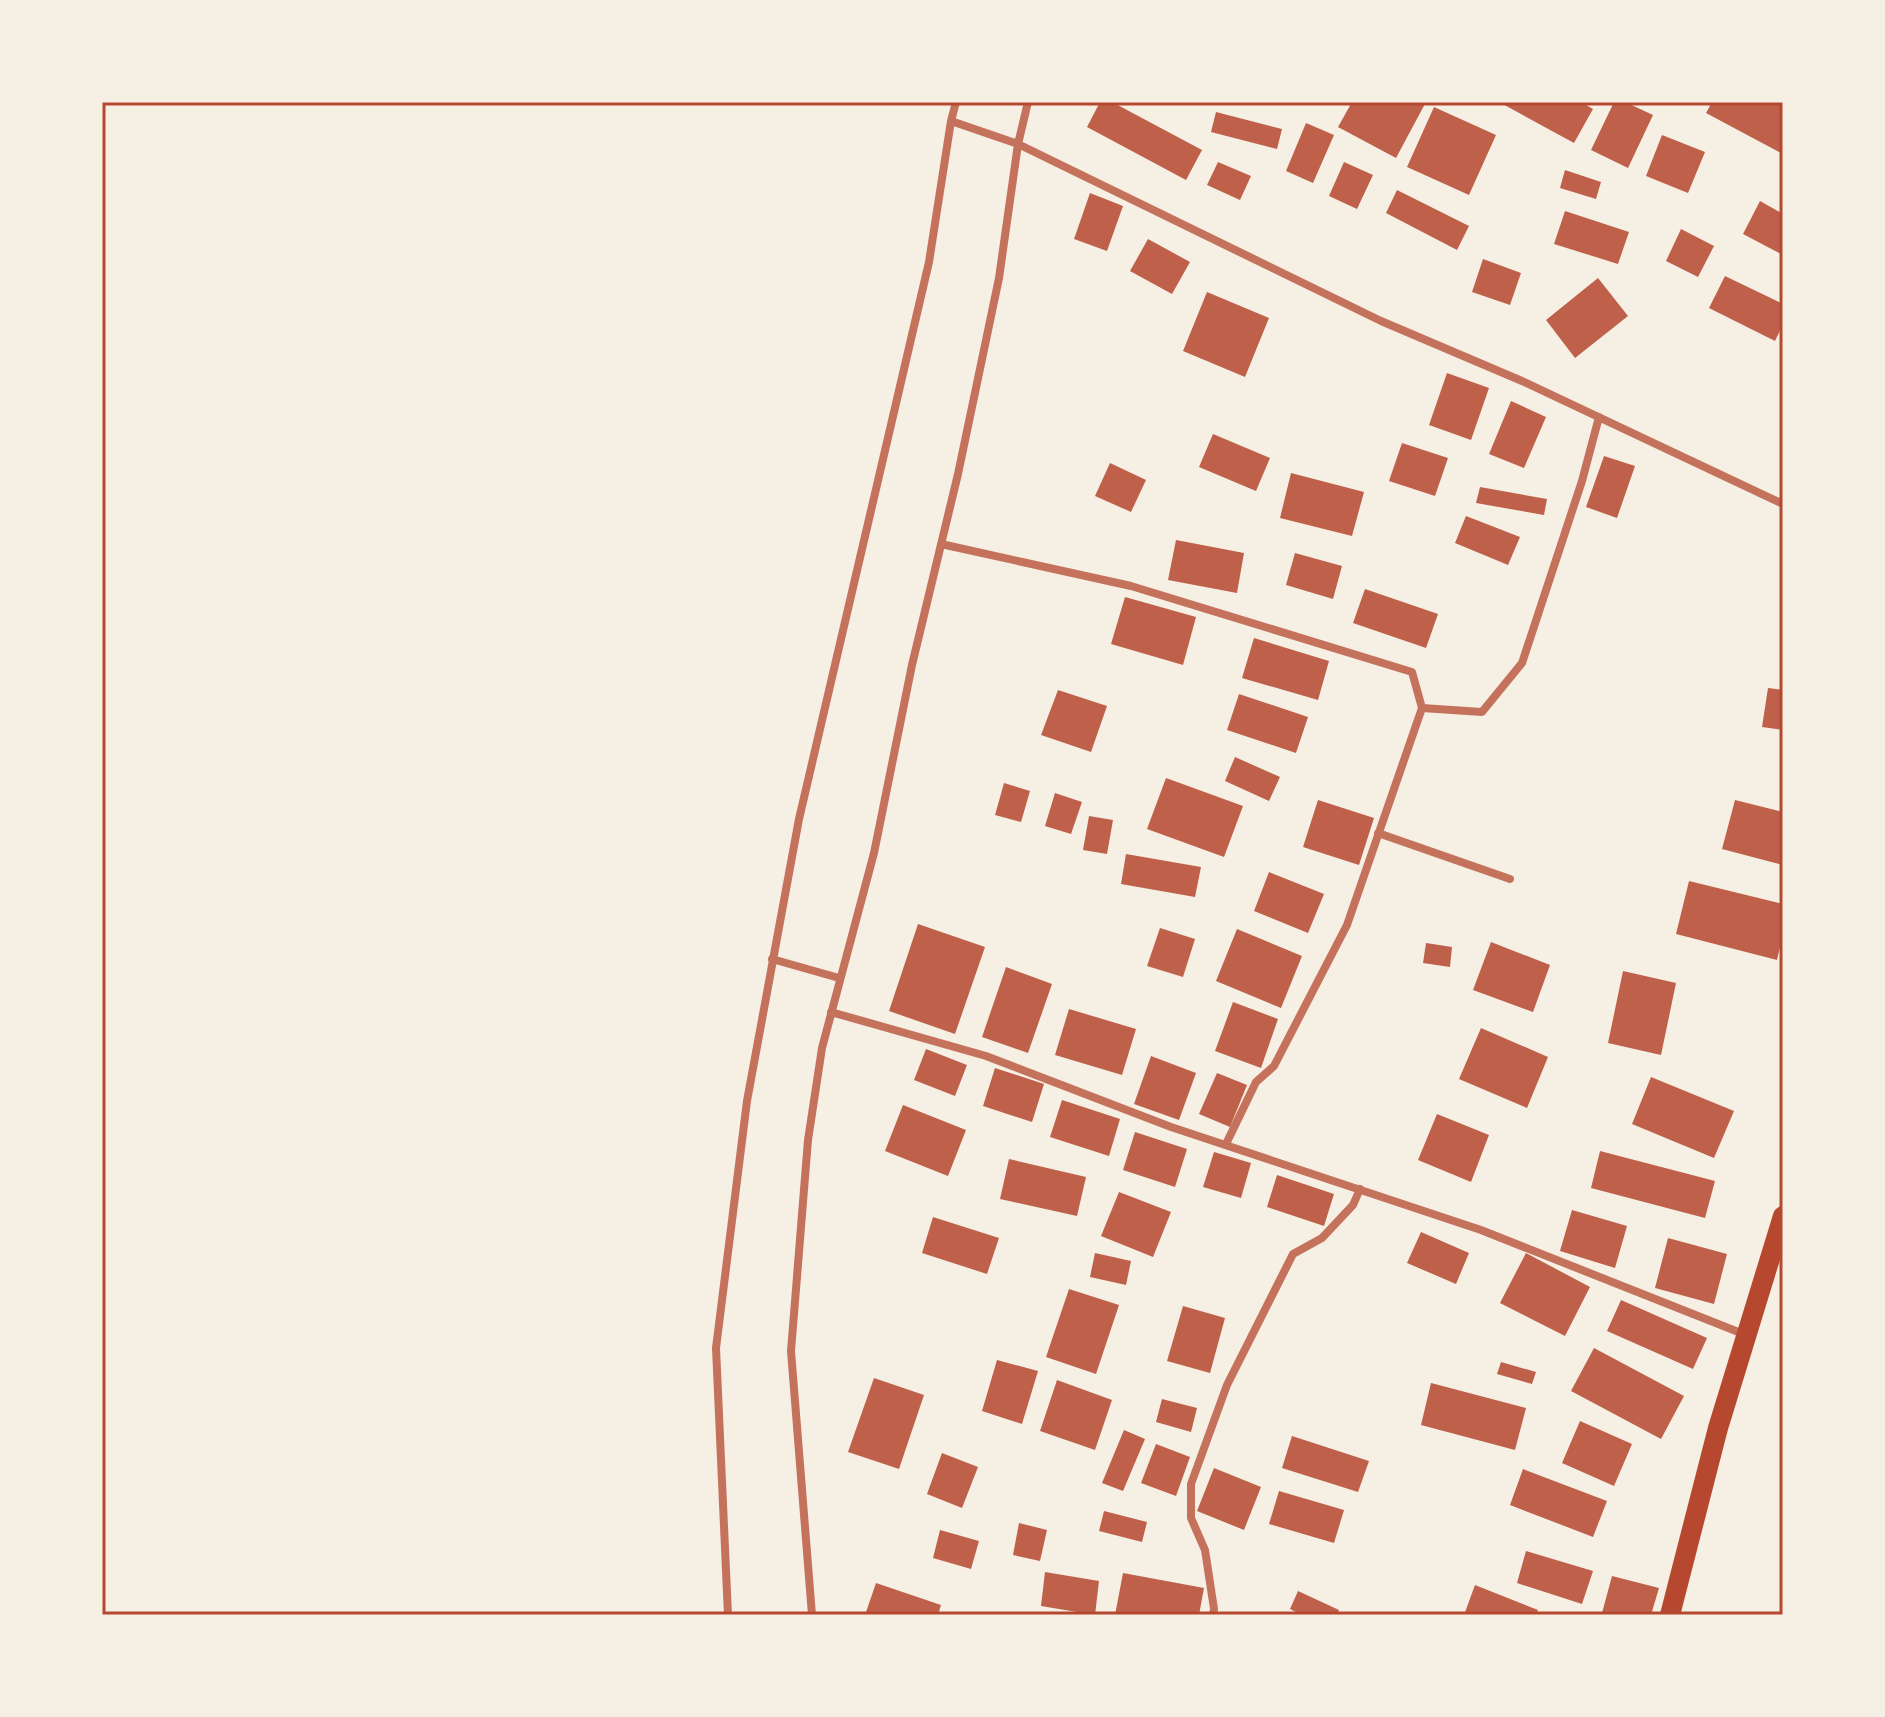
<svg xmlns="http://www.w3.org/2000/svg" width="1885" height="1717" viewBox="0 0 1885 1717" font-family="'DejaVu Sans',sans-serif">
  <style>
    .building { fill: #bf614a }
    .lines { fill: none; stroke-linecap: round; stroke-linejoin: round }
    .minor { stroke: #c5725c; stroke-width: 8 }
    .primary { stroke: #b5482f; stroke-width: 20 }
    .neatline { fill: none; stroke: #b5482f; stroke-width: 3 }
  </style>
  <rect width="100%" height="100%" fill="#f6efe4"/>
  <path class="building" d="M1100 102H1112L1202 150 1186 180 1087 127Z
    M1352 102H1426L1396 158 1338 127Z
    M1499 102H1581L1593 109 1574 143Z
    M1614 102H1625L1653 115 1628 168 1591 150Z
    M1712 102 1783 104V154L1706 113Z
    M1434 107 1496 135 1469 195 1407 167Z
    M1216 112 1282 129 1277 149 1211 132Z
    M1306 123 1334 135 1313 183 1286 171Z
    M1662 135 1705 152 1688 193 1646 176Z
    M1218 162 1251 176 1240 200 1207 185Z
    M1344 162 1373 175 1357 209 1329 196Z
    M1565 170 1601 182 1596 199 1560 188Z
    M1397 190 1469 226 1457 250 1386 213Z
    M1090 193 1123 206 1107 251 1074 239Z
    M1760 201 1783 214V255L1743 234Z
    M1565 211 1629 232 1618 264 1554 244Z
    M1681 229 1714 246 1698 277 1666 261Z
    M1148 239 1190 262 1172 294 1130 271Z
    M1483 259 1521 273 1510 305 1472 292Z
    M1725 276 1783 304V324L1775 341 1709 308Z
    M1598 278 1628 316 1575 358 1546 320Z
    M1207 292 1269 318 1245 377 1183 351Z
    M1447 373 1489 388 1471 440 1429 425Z
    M1511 401 1546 417 1524 468 1489 454Z
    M1213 434 1270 458 1256 491 1199 467Z
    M1402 443 1448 458 1435 496 1389 481Z
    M1604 456 1635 466 1617 518 1586 507Z
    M1110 463 1146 480 1131 512 1095 496Z
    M1291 473 1364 492 1352 536 1280 518Z
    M1480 487 1547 499 1544 515 1476 503Z
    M1466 516 1520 537 1508 565 1455 543Z
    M1176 540 1244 553 1237 593 1168 580Z
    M1295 553 1342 566 1333 599 1286 585Z
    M1365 589 1438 614 1426 648 1353 623Z
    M1125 597 1196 617 1183 665 1111 644Z
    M1254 638 1329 661 1318 700 1242 678Z
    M1768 688 1783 690V730L1762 727Z
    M1058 690 1107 706 1091 752 1041 735Z
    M1239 694 1308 717 1296 753 1227 730Z
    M1235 757 1280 777 1269 801 1225 781Z
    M1166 778 1243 806 1224 857 1147 829Z
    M1004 783 1030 791 1021 822 995 815Z
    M1055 793 1082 802 1071 834 1045 826Z
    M1318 800 1374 818 1359 865 1303 847Z
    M1735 800 1783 812V865L1722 849Z
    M1089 816 1113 820 1107 854 1083 850Z
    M1126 854 1201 867 1195 897 1121 884Z
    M1269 872 1324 894 1308 933 1254 911Z
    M1689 881 1783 904V934L1777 960 1676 934Z
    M918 924 985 947 955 1034 889 1011Z
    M1160 928 1195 939 1183 977 1147 966Z
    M1237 929 1302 956 1281 1008 1216 981Z
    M1491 942 1550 965 1533 1012 1473 990Z
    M1426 943 1452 947 1450 967 1423 963Z
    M1006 967 1052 984 1028 1053 982 1037Z
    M1623 971 1676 983 1661 1055 1608 1043Z
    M1233 1002 1278 1019 1261 1068 1215 1051Z
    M1069 1009 1136 1029 1122 1075 1055 1055Z
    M1481 1028 1548 1057 1527 1108 1459 1079Z
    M926 1049 967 1065 955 1096 914 1080Z
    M1151 1056 1196 1073 1179 1120 1134 1104Z
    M995 1068 1044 1084 1032 1122 983 1106Z
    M1217 1073 1247 1085 1230 1127 1199 1114Z
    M1651 1077 1734 1111 1714 1158 1632 1124Z
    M1062 1100 1120 1119 1109 1156 1050 1137Z
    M903 1105 966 1130 948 1176 885 1151Z
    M1437 1114 1489 1135 1471 1182 1418 1160Z
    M1135 1132 1187 1149 1175 1187 1123 1170Z
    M1600 1151 1715 1181 1705 1218 1591 1188Z
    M1214 1152 1251 1163 1241 1198 1203 1187Z
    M1009 1159 1086 1177 1077 1216 1000 1199Z
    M1277 1175 1334 1194 1324 1226 1267 1207Z
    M1119 1192 1171 1212 1153 1257 1101 1236Z
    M1572 1210 1627 1226 1615 1268 1560 1251Z
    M933 1217 999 1238 987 1274 922 1253Z
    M1421 1232 1469 1253 1456 1284 1407 1263Z
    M1668 1238 1727 1254 1714 1304 1655 1288Z
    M1095 1253 1131 1261 1126 1285 1090 1277Z
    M1526 1253 1590 1287 1565 1336 1500 1303Z
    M1069 1289 1119 1305 1096 1374 1046 1357Z
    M1621 1300 1707 1338 1693 1369 1607 1331Z
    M1183 1306 1225 1318 1210 1373 1167 1361Z
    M1594 1348 1684 1396 1661 1439 1571 1391Z
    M997 1360 1038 1371 1022 1424 982 1411Z
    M1501 1362 1536 1372 1532 1384 1497 1374Z
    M874 1378 924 1395 899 1469 848 1452Z
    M1057 1380 1112 1400 1095 1450 1040 1431Z
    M1431 1383 1526 1408 1515 1450 1421 1425Z
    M1162 1399 1197 1408 1191 1432 1156 1422Z
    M1580 1421 1632 1444 1614 1486 1562 1463Z
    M1124 1430 1145 1439 1123 1491 1102 1483Z
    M1292 1436 1369 1461 1358 1492 1282 1468Z
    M1156 1444 1190 1457 1176 1496 1141 1483Z
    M942 1453 978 1467 962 1508 927 1494Z
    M1214 1468 1261 1487 1244 1530 1197 1511Z
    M1523 1469 1607 1501 1593 1537 1510 1505Z
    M1279 1491 1344 1510 1334 1543 1269 1524Z
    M1104 1511 1147 1522 1142 1542 1099 1531Z
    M1019 1523 1047 1530 1040 1561 1013 1555Z
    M940 1530 979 1541 971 1569 933 1558Z
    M1526 1551 1593 1571 1582 1604 1517 1583Z
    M1045 1572 1099 1581 1095 1615 1041 1606Z
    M1123 1573 1204 1588 1199 1615H1115Z
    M1612 1576 1659 1588 1651 1615 1602 1613Z
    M876 1583 941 1605 938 1615H865Z
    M1475 1585 1538 1610 1536 1615H1464Z
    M1298 1591 1339 1610 1337 1615H1302L1290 1609Z"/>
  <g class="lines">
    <path class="minor" d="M951 121 1018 144 1381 321 1522 381 1783 504
      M941 544 1131 586 1412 672 1422 708 1347 925 1274 1066 1256 1082 1226 1144
      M1422 708 1482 712 1522 663 1582 481 1599 417
      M1378 833 1510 879
      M772 959 839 978
      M831 1012 986 1056 1171 1127 1481 1230 1746 1335
      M728 1615 716 1348 747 1101 799 819 929 262 951 121 956 102
      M812 1615 791 1351 808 1140 822 1048 874 853 912 665 958 474 999 278 1018 144 1028 102
      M1213 1615 1214 1609 1205 1550 1191 1518V1484L1227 1385 1293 1254 1322 1238 1353 1205 1360 1189"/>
    <path class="primary" d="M1670 1615 1718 1428 1783 1216"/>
  </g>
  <rect width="1885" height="1717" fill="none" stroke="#f6efe4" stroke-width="208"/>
  <rect x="104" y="104" width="1677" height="1509" class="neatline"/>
</svg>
